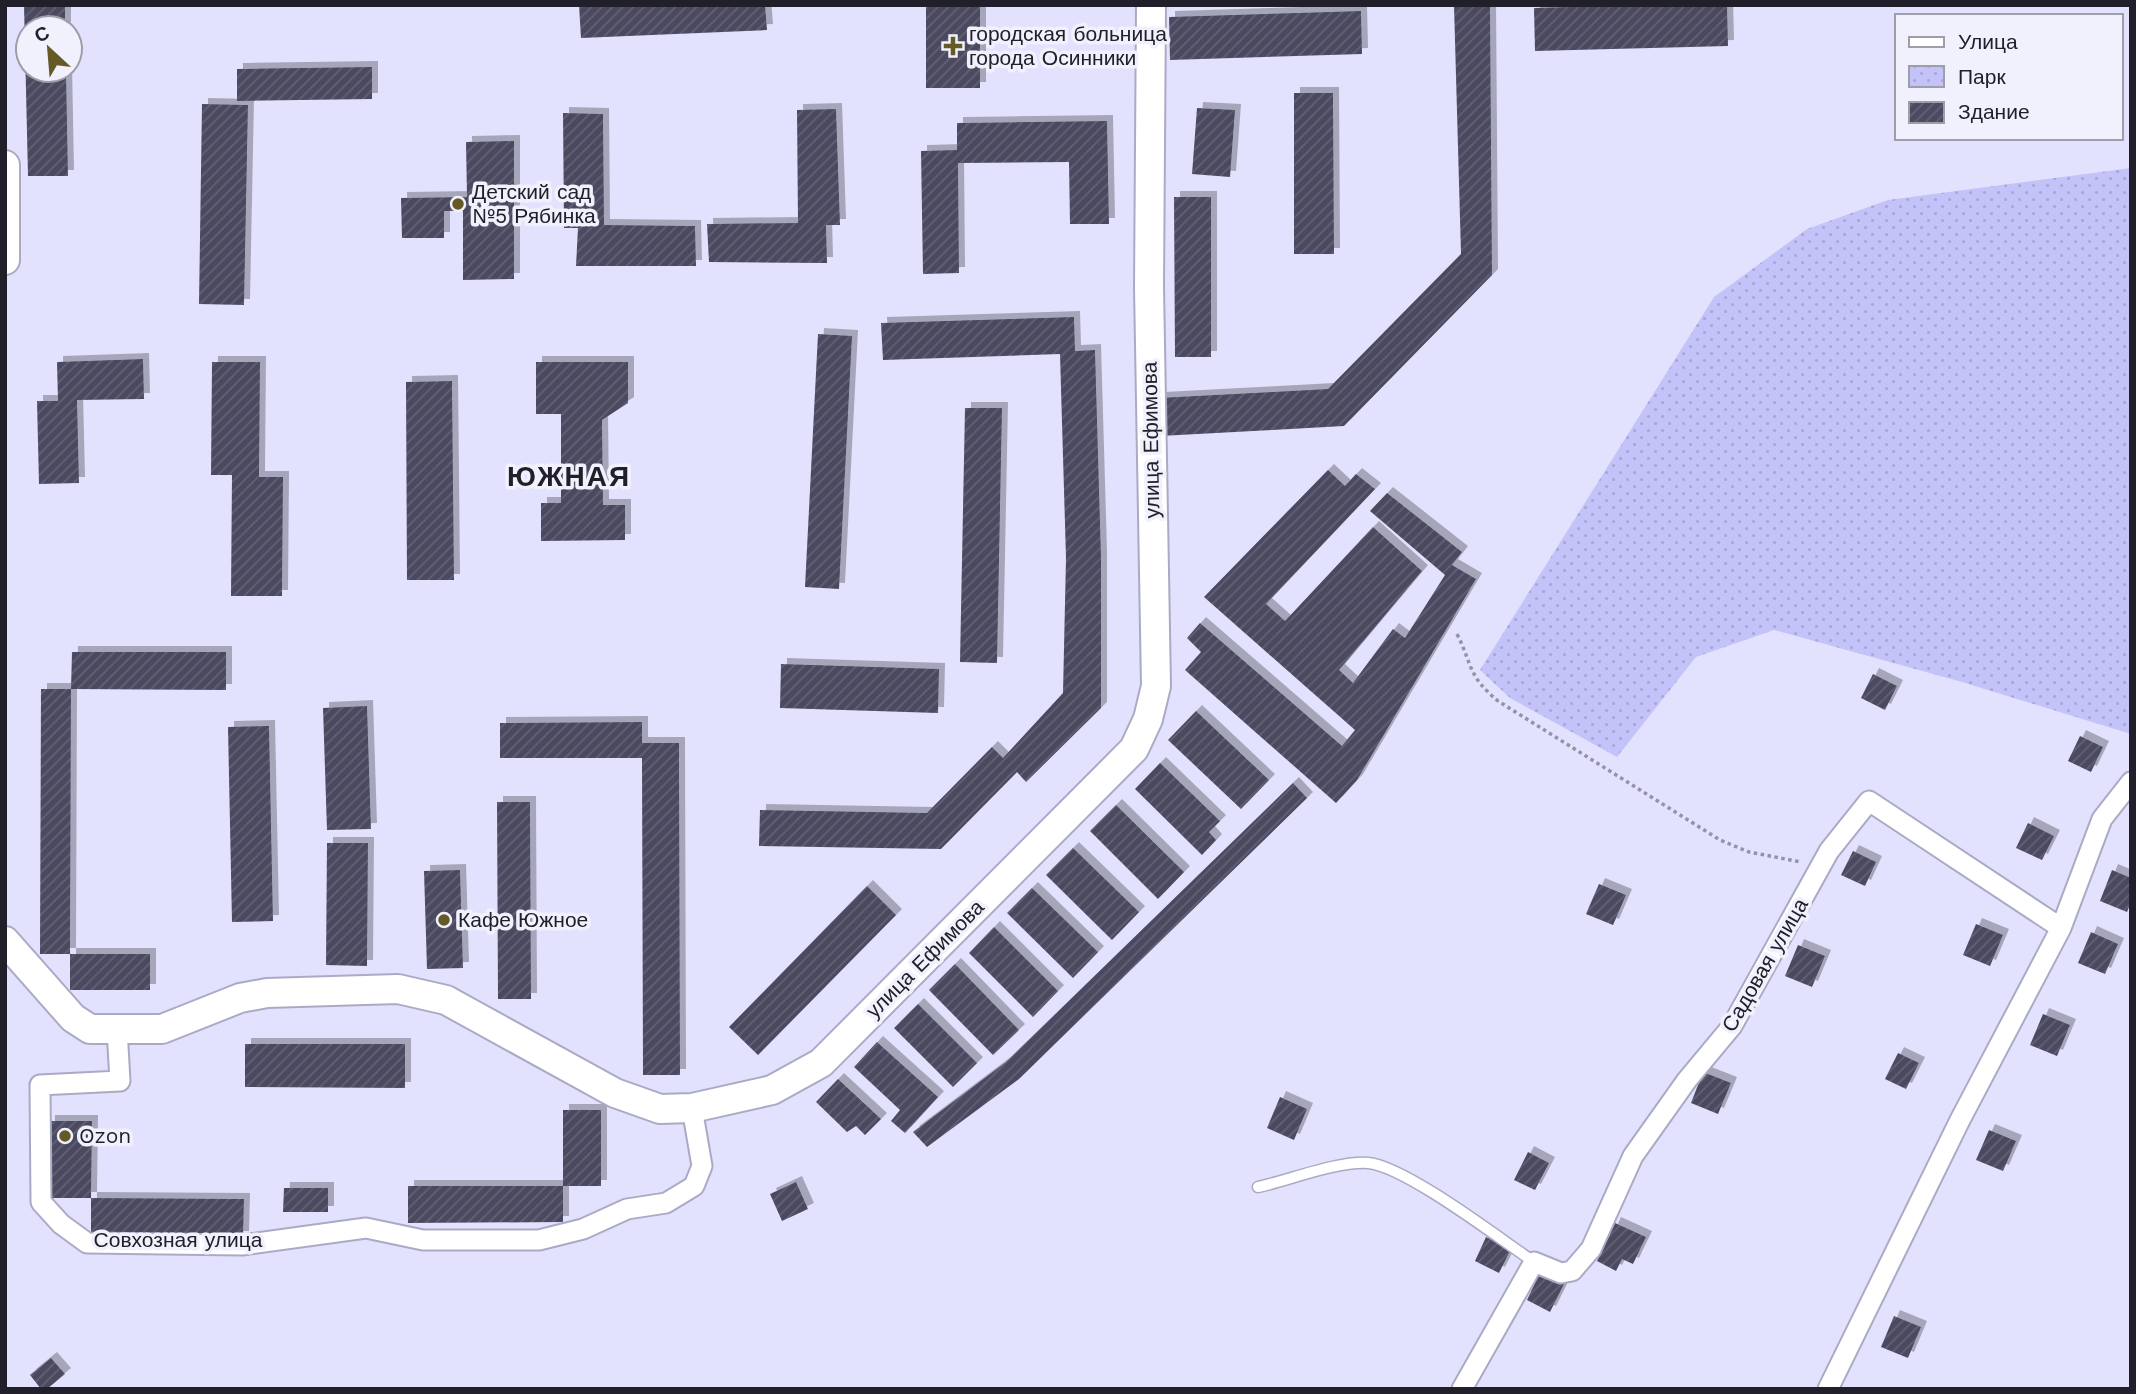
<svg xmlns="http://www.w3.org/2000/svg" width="2136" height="1394" viewBox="0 0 2136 1394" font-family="'Work Sans',sans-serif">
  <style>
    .park { fill: url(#park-dots) }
    .building { fill: url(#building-hatch); filter: url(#shadow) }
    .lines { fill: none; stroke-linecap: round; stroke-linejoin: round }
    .lane-casing { stroke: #abaac5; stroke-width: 13 }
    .street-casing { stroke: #abaac5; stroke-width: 23 }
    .secondary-casing { stroke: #abaac5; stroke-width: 32 }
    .path { stroke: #9392a7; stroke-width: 3.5; stroke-dasharray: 3.5 3.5; stroke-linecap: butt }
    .lane { stroke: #fff; stroke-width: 10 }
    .street { stroke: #fff; stroke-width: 19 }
    .secondary { stroke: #fff; stroke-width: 28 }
    .poi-dot { fill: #655a26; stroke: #f1f1fd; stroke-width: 2.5 }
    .labels { text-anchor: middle; stroke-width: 7; stroke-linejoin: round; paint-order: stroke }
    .poi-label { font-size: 21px; fill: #21202a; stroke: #f1f1fd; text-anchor: start }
    .street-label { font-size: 21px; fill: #21202a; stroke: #f1f1fd }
    .district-label { font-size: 28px; font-weight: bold; letter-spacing: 2px; fill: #21202a; stroke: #f1f1fd }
  </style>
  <defs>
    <pattern id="park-dots" width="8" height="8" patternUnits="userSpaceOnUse" patternTransform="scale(1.75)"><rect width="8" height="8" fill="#c4c3f9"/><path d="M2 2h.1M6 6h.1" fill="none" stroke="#a8a7d6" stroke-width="1.8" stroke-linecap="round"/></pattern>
    <pattern id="building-hatch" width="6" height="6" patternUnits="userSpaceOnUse" patternTransform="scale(1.75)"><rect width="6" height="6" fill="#4b4a61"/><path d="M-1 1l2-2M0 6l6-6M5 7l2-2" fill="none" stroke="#626174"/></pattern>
    <filter id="shadow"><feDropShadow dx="6" dy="-6" stdDeviation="0" flood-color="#0004"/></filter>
  </defs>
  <rect width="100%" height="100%" fill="#e2e2fe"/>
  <path class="park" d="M2131 168V734L1962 682 1774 630 1696 657 1617 757 1510 698 1480 670 1714 297 1807 229 1888 200Z"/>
  <path class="building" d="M24 5H65V28H28V70H66L68 176H28Z
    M579 5H765L767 30 581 38Z
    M926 5H980V88H926Z
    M1454 5H1490L1492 275 1344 426 1160 436 1158 398 1328 389 1461 254Z
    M1636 5H1727L1728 46 1535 51 1534 8Z
    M1361 11 1362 54 1170 60 1169 17Z
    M372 67V99L237 101V69Z
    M1294 93H1333L1334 254H1294Z
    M202 104 248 105 244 305 199 304Z
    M1197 108 1235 110 1230 177 1192 174Z
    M836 109 840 225H826L827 263 709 262 707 224 798 223 797 110Z
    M563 113 603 114 604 225 695 226 696 266H576L578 228H564Z
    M1107 121 1109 224H1070L1069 162 958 163 959 273 923 274 921 151 957 150V123Z
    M514 141V279L463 280V211H444V238H402L401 198 467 197 466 142Z
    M1174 197H1211V357H1175Z
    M1074 317 1075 351 1095 350 1101 557V708L1026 782 1017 772 941 849 759 846 760 810 927 813 992 747 1003 758 1063 693 1066 558 1060 354 883 360 881 323Z
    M818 334 852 336 839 589 805 587Z
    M143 359 144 399 77 400 79 483 39 484 37 401H58L57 362Z
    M212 362H260L259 477H283L282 596H231L232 475H211Z
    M536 362H628V403L602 420 603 505H625V540L541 541V503H561V414H536Z
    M452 381 454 580H407L406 382Z
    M965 408H1002L997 663 960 662Z
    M1328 470 1345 486 1356 474 1375 489 1266 604 1285 621 1373 527 1422 571 1339 670 1353 683 1393 629 1405 638 1445 575 1370 511 1387 493 1462 552 1452 565 1476 579 1357 780 1336 803 1185 670 1201 652 1187 638 1200 623 1342 746 1355 730 1204 597Z
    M72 652H226V690L71 689Z
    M781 664 939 669 938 713 780 708Z
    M1873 674 1897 686 1885 710 1861 698Z
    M41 689H71L70 954H40Z
    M367 706 371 829 327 830 323 708Z
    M1196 711 1269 780 1241 809 1168 740Z
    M642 722V743H679L680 1075H643L642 758H500V723Z
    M269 726 273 921 232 922 228 727Z
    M2080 736 2103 747 2091 772 2068 761Z
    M1160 763 1220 821 1209 832 1216 840 1202 855 1135 789Z
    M1293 783 1307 798 1019 1079 927 1147 913 1132 1006 1062Z
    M497 802H530L531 999H498Z
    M1116 805 1184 872 1158 899 1090 831Z
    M2028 823 2054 836 2042 860 2016 848Z
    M327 843H368L367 966 326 965Z
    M1073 848 1139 912 1112 940 1046 875Z
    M1853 851 1876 862 1865 886 1841 875Z
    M460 870 463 968 427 969 424 871Z
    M2112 870 2131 878V902L2127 912 2100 901Z
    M1599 884 1626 895 1613 925 1586 914Z
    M867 886 896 915 758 1055 729 1027Z
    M1032 888 1098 952 1073 978 1007 913Z
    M1976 924 2003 935 1990 966 1963 955Z
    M994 927 1058 991 1033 1017 969 953Z
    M2091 932 2118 944 2105 974 2078 963Z
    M1798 945 1825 956 1812 987 1785 976Z
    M70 954H150V990H70Z
    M955 964 1019 1030 993 1055 929 990Z
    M918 1004 977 1063 953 1087 894 1028Z
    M2043 1014 2070 1025 2057 1056 2030 1045Z
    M877 1042 938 1097 905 1133 891 1121 900 1110 854 1067Z
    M245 1044H405V1088L245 1087Z
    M1898 1053 1919 1063 1906 1089 1885 1079Z
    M1703 1072 1731 1083 1718 1114 1691 1103Z
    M838 1079 881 1119 865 1135 856 1126 847 1132 816 1102Z
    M1280 1097 1307 1109 1294 1140 1267 1128Z
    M563 1110H601V1186H563Z
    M49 1121H92L91 1198H48Z
    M1989 1130 2016 1141 2003 1171 1976 1160Z
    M1528 1152 1549 1163 1535 1190 1514 1180Z
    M796 1182 808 1209 782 1221 770 1194Z
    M408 1186H563V1222L408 1223Z
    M284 1188H328V1212H283Z
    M91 1198 244 1199 243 1237 91 1236Z
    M1615 1223 1646 1237 1633 1264 1622 1259 1616 1271 1597 1261Z
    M1486 1237 1511 1249 1499 1273 1475 1261Z
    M1540 1272 1564 1284 1550 1312 1527 1300Z
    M1894 1316 1921 1327 1908 1358 1881 1347Z
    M51 1358 65 1374 47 1389H41L30 1375Z"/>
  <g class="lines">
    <defs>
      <path id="lane" d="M1258 1187C1290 1180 1337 1161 1368 1163 1405 1166 1500 1239 1534 1262"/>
      <path id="street" d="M117 1029 120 1081 40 1085 41 1202 61 1224 87 1243 242 1245 366 1228 423 1240H539L583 1229 627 1209 666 1203 694 1186 702 1166 692 1108
        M1462 1389 1534 1262 1561 1273 1572 1271 1591 1249 1633 1156 1687 1080 1732 1026 1829 851 1869 801 2061 928 2102 819 2131 782
        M1828 1389 1960 1120 2061 928"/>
      <path id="secondary" d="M5 165V260
        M5 941 73 1018 90 1029H162L240 998 267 993 398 989 446 1000 615 1093 660 1109 692 1108 772 1090 821 1063 1134 749 1148 719 1156 686 1149 287 1151 5"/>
    </defs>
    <use href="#lane" class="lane-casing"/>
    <use href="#street" class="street-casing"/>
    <use href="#secondary" class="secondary-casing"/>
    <path class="path" d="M1457 634C1473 666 1467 675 1498 701L1720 840 1749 852 1801 862"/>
    <use href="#lane" class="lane"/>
    <use href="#street" class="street"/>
    <use href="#secondary" class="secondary"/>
  </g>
  <g class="poi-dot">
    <path d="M949.5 35.5h7v7h7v7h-7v7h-7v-7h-7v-7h7z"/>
    <circle cx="458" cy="204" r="7"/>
    <circle cx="444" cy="920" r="7"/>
    <circle cx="65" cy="1136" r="7"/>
  </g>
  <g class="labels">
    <g class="poi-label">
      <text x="969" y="41">городская больница<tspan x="969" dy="24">города Осинники</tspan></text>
      <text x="472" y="199">Детский сад<tspan x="472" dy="24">№5 Рябинка</tspan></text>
      <text x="458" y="927">Кафе Южное</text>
      <text x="79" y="1143">Ozon</text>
    </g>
    <g class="street-label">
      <text transform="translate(1151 440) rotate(-91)" y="7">улица Ефимова</text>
      <text transform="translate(925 959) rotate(-45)" y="7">улица Ефимова</text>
      <text transform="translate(1765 965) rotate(-60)" y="7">Садовая улица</text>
      <text x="178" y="1247">Совхозная улица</text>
    </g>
    <g class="district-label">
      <text x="569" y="486">ЮЖНАЯ</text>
    </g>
  </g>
  <rect width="2136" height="1394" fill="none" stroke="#21202a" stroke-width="14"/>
  <rect x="1895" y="14" width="228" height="126" fill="#f1f1fd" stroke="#9e9da9" stroke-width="2"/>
  <rect x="1909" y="37" width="35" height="10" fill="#ffffff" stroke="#9e9da9" stroke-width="2"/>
  <text x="1958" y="49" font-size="21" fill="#21202a">Улица</text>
  <rect x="1909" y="66" width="35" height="21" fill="url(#park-dots)" stroke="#9e9da9" stroke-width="2"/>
  <text x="1958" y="84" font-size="21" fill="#21202a">Парк</text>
  <rect x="1909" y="102" width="35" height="21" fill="url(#building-hatch)" stroke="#9e9da9" stroke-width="2"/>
  <text x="1958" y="119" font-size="21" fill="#21202a">Здание</text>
  <g transform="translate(49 49) rotate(334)"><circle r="33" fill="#f1f1fd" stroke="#9e9da9" stroke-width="2"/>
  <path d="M0-5L12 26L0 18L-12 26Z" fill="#655a26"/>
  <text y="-10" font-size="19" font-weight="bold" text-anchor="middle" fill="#21202a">С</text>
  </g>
</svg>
